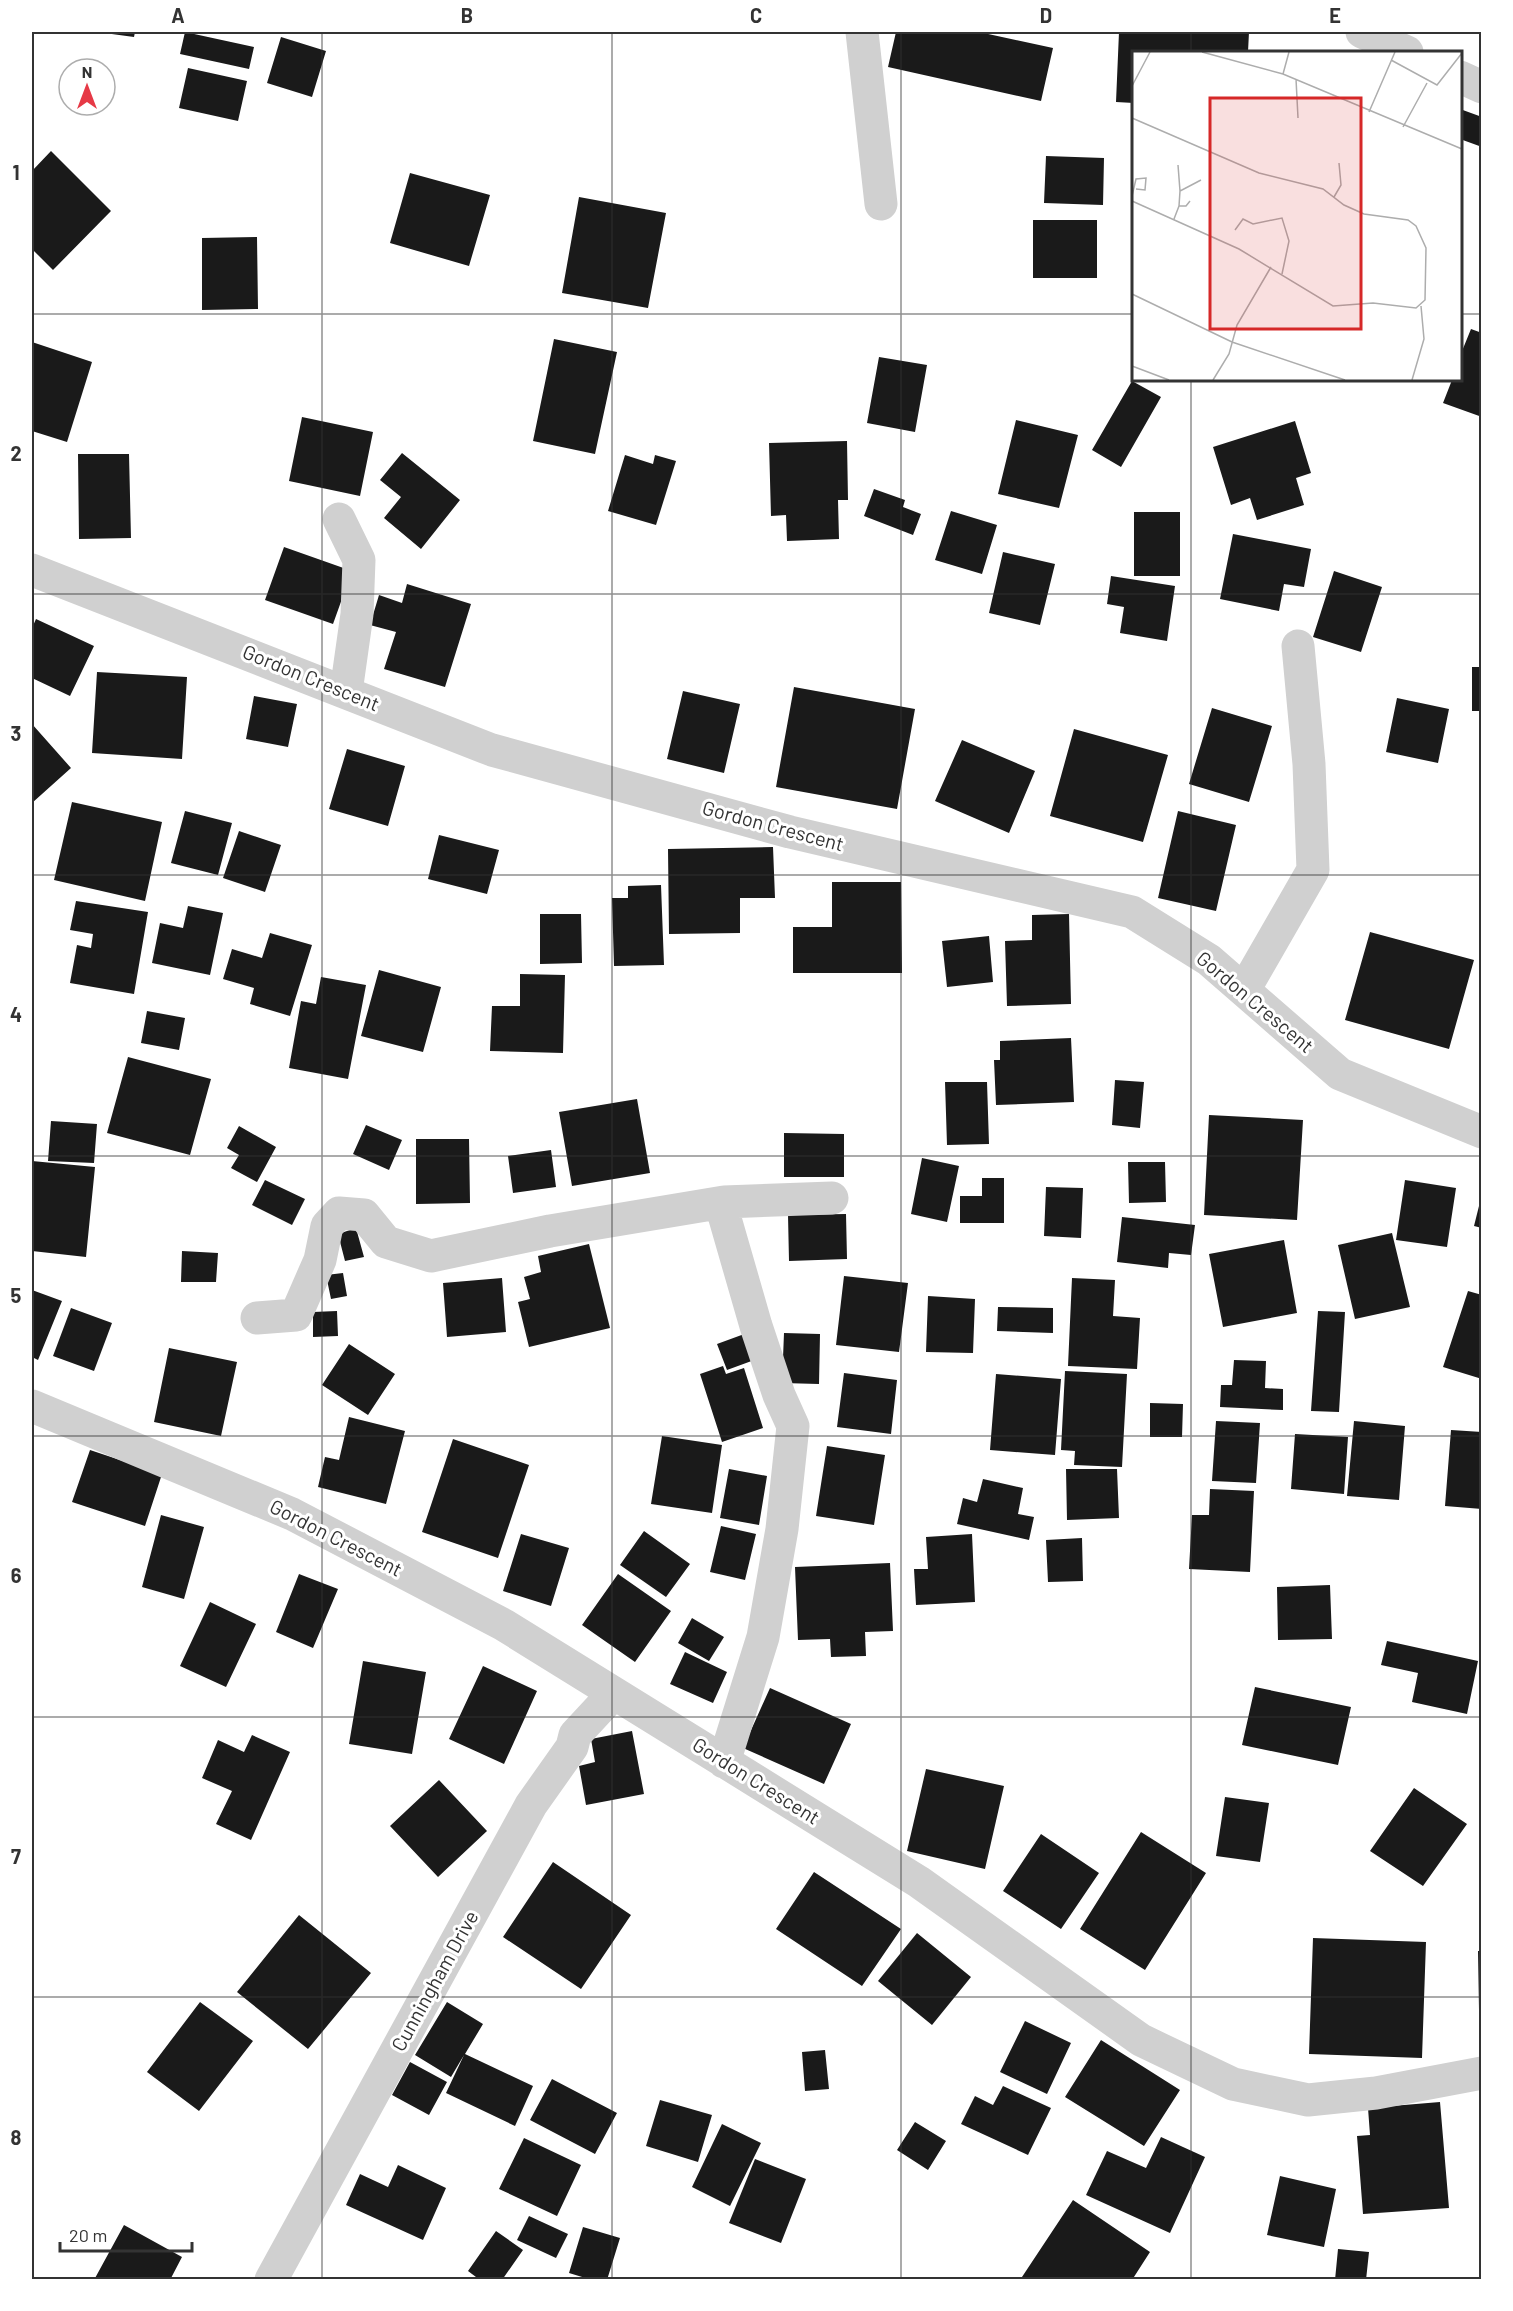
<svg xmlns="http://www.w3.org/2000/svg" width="1513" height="2311" viewBox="0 0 1513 2311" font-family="Barlow,sans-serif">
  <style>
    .building { fill: #1a1a1a }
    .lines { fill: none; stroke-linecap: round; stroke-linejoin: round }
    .minor { stroke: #d0d0d0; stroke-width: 33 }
    .grid { fill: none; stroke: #333; stroke-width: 1.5; stroke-opacity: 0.55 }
    .labels { text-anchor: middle; stroke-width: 6; stroke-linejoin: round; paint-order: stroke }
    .street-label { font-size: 20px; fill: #333; stroke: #fff }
    .inset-road { fill: none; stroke: #adadad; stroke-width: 1.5 }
    .view { fill: #d62828; fill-opacity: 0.15; stroke: #d62828; stroke-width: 3 }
    .inset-edge { fill: none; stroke: #333; stroke-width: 3 }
    .neatline { fill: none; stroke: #333; stroke-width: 2 }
    .grid-label { font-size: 20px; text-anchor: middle; font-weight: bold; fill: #333 }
  </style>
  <rect width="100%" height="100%" fill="#fff"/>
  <path class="building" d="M97 32H135L134 37Z
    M185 32 254 47 249 69 180 54Z
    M896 32H979L1053 48 1041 101 888 67Z
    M1119 32H1249L1248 52H1134V103L1116 102Z
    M281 37 326 51 312 97 267 83Z
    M188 68 247 81 238 121 179 108Z
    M1460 109 1482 117V147L1460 139Z
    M51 151 111 211 53 270 32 249V171Z
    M1046 156 1104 158 1103 205 1044 203Z
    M410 173 490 195 469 266 390 243Z
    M579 197 666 213 648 308 562 293Z
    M1033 220H1097V278H1033Z
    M257 237 258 309 202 310V238Z
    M1471 329 1482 333V417L1443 403 1452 380H1460V356Z
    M554 339 617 352 595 454 533 441Z
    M32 342 92 362 67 442 32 431Z
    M879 357 927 365 915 432 867 423Z
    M1132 381 1161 397 1121 467 1092 450Z
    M302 417 373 432 360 496 289 481Z
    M1016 420 1078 435 1059 508 998 494Z
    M1295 421 1311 473 1296 478 1304 505 1257 520 1250 498 1231 505 1213 447Z
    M847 441 848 500H838L839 539 787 541 786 515 771 516 769 443Z
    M402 453 460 500 421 549 384 518 401 497 380 480Z
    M78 454H129L131 538 79 539Z
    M625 455 653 464 655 455 676 461 656 525 608 511Z
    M874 489 905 500 903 507 921 514 913 535 864 516Z
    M951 511 997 525 982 574 935 560Z
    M1134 512H1180V576H1134Z
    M1233 534 1311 549 1304 587 1284 584 1279 611 1220 599Z
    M284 547 352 571 333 624 265 600Z
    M1003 552 1055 564 1040 625 989 613Z
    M1334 571 1382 587 1361 652 1313 637Z
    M1111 576 1175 586 1167 641 1120 633 1124 607 1107 604Z
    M407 584 471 604 445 687 384 669 396 632 370 625 379 595 402 603Z
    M36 619 94 646 70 696 32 678V628Z
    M1472 667H1482V711H1472Z
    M97 672 187 677 182 759 92 753Z
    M794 687 915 709 897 809 776 787Z
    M683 691 740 704 724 773 667 759Z
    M254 696 297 704 288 747 246 739Z
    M1397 698 1449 709 1438 763 1386 752Z
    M1212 708 1272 726 1249 802 1189 784Z
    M32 724 71 768 32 803Z
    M1074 729 1168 755 1143 842 1050 816Z
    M962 740 1035 771 1009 833 935 801Z
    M347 749 405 766 388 826 329 809Z
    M72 802 162 822 145 901 54 880Z
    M185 811 232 823 218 875 171 863Z
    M1178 811 1236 825 1216 911 1158 898Z
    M239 831 281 845 265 892 223 878Z
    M439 835 499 850 487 894 428 879Z
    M773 847 775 898H740V933L669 934 668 849Z
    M832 882H901L902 973H793V927H832Z
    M661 885 664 965 614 966 612 898H628V886Z
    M76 901 148 912 134 994 70 983 77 945 91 948 93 934 70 930Z
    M188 906 223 913 210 975 152 963 160 923 183 928Z
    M540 914H581L582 963 540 964Z
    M1069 914 1071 1004 1007 1006 1005 941 1032 940V915Z
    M1370 932 1474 960 1449 1049 1345 1020Z
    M270 933 312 945 290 1016 250 1004 254 988 223 979 232 949 262 958Z
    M989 936 993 982 947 987 942 941Z
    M379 970 441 987 423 1052 361 1036Z
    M520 974 565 975 563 1053 490 1051 492 1006H520Z
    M321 977 366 985 348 1079 289 1068 301 1001 316 1004Z
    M147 1011 185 1018 179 1050 141 1043Z
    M1071 1038 1074 1102 996 1105 994 1060H1000V1041Z
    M128 1057 211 1079 190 1155 107 1133Z
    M1115 1080 1144 1082 1140 1128 1112 1125Z
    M945 1082H987L989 1144 947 1145Z
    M637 1099 650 1173 572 1186 559 1112Z
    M1209 1115 1303 1120 1297 1220 1204 1215Z
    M51 1121 97 1124 94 1163 48 1161Z
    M366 1125 402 1140 389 1170 353 1154Z
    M239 1126 276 1147 257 1182 231 1168 239 1155 227 1148Z
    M784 1133 844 1134V1177H784Z
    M416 1139H469L470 1203 416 1204Z
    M551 1150 556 1187 513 1193 508 1156Z
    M922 1158 959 1166 947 1222 911 1214Z
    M32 1161 95 1167 86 1257 32 1251Z
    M1128 1162H1165L1166 1202 1129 1203Z
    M982 1178H1004V1223H960V1196H982Z
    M265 1180 305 1199 292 1225 252 1205Z
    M1405 1180 1456 1188 1447 1247 1396 1240Z
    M1046 1187 1083 1188 1081 1238 1044 1236Z
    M1481 1198H1482V1228L1474 1226Z
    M846 1214 847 1259 789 1261 788 1215Z
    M1122 1217 1195 1225 1191 1255 1169 1253 1168 1268 1117 1262Z
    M356 1228 364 1257 345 1261 338 1234Z
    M1392 1233 1410 1307 1355 1319 1338 1245Z
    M1284 1240 1297 1313 1223 1327 1209 1254Z
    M589 1244 610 1328 529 1347 518 1302 530 1299 524 1277 541 1272 538 1256Z
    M182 1251 218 1253 216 1282H181Z
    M343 1273 347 1296 331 1299 326 1275Z
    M844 1276 908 1283 899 1352 836 1345Z
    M502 1278 506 1332 447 1337 443 1283Z
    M1072 1278 1115 1280 1113 1316 1140 1318 1137 1369 1068 1366Z
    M32 1290 62 1301 38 1360 32 1357Z
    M1468 1291 1482 1295V1379L1443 1367Z
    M928 1296 975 1299 973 1353 926 1352Z
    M998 1307 1053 1308V1333L997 1331Z
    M71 1308 112 1323 94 1371 53 1356Z
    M337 1311 338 1336 313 1337V1312Z
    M1318 1311 1345 1312 1339 1412 1311 1411Z
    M747 1333 757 1359 727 1370 717 1344Z
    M784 1333 820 1334 819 1384 782 1383Z
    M349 1344 395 1374 368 1415 322 1385Z
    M169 1348 237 1362 221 1436 154 1422Z
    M1234 1360 1266 1361 1265 1388 1283 1389V1410L1220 1407 1221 1385H1232Z
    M723 1366 726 1374 744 1368 763 1428 722 1442 700 1374Z
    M1065 1371 1127 1374 1122 1467 1074 1465 1075 1451 1061 1450Z
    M844 1373 897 1380 891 1434 837 1427Z
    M996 1374 1061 1379 1055 1455 990 1450Z
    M1150 1403 1183 1404 1182 1437H1150Z
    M349 1417 405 1431 386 1504 318 1487 325 1457 339 1460Z
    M1216 1421 1260 1423 1256 1483 1212 1481Z
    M1354 1421 1405 1426 1399 1500 1347 1496Z
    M1451 1430 1482 1432V1509L1445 1506Z
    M1295 1434 1348 1437 1344 1494 1291 1489Z
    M662 1436 722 1445 712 1513 651 1504Z
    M453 1439 529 1465 498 1558 422 1532Z
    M827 1446 885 1455 874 1525 816 1516Z
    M90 1450 162 1474 145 1526 72 1502Z
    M729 1469 767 1476 759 1525 720 1518Z
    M1066 1469H1117L1119 1518 1067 1520Z
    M983 1479 1023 1488 1018 1514 1034 1517 1029 1540 957 1524 963 1498 977 1502Z
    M1210 1489 1254 1491 1250 1572 1189 1569 1192 1515H1209Z
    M161 1515 204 1527 184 1599 142 1587Z
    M721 1526 756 1534 745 1580 710 1572Z
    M644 1531 690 1564 666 1597 620 1565Z
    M521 1534 569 1548 551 1606 503 1591Z
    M972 1534 975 1602 916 1605 914 1569H928L926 1537Z
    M1082 1538 1083 1581 1048 1582 1046 1540Z
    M890 1563 893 1631 865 1632 866 1656 831 1657 830 1639 798 1640 795 1567Z
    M299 1574 338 1589 313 1648 276 1632Z
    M618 1574 671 1611 635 1662 582 1625Z
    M1330 1585 1332 1639 1278 1640 1277 1587Z
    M210 1602 256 1624 226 1687 180 1666Z
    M692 1618 724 1637 709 1661 678 1643Z
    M1387 1641 1478 1661 1467 1714 1412 1702 1418 1673 1381 1665Z
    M685 1652 727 1672 713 1703 670 1684Z
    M363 1661 426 1672 412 1754 349 1744Z
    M483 1666 537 1691 504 1764 449 1739Z
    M1255 1687 1351 1707 1338 1765 1242 1745Z
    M770 1688 851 1724 824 1784 743 1748Z
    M632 1731 644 1794 586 1805 579 1766 595 1762 591 1739Z
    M252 1735 290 1752 251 1840 216 1824 232 1791 202 1778 218 1740 244 1752Z
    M926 1769 1004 1786 985 1869 907 1851Z
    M439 1780 487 1831 438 1877 390 1826Z
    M1414 1788 1467 1824 1423 1886 1370 1851Z
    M1225 1797 1269 1803 1260 1862 1216 1856Z
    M1141 1832 1206 1873 1145 1970 1080 1929Z
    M1041 1834 1099 1873 1061 1929 1003 1891Z
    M553 1862 631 1915 581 1989 503 1937Z
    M814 1872 901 1929 862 1986 776 1929Z
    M299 1915 371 1973 308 2049 237 1992Z
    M917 1933 971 1977 932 2025 878 1981Z
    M1313 1938 1426 1942 1422 2058 1309 2054Z
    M1478 1951H1482V2010H1479Z
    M200 2002 253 2041 199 2111 147 2072Z
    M447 2002 483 2024 465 2054 533 2086 515 2126 446 2093 464 2055 451 2077 415 2055Z
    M1025 2021 1071 2043 1047 2094 1000 2072Z
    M1101 2040 1180 2090 1144 2146 1065 2097Z
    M825 2050 829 2089 805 2091 802 2052Z
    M410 2062 447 2082 429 2115 392 2095Z
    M552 2079 617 2113 595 2154 530 2120Z
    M1003 2086 1051 2108 1028 2155 961 2124 975 2096 993 2105Z
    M660 2100 712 2115 698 2162 646 2146Z
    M1440 2102 1449 2208 1363 2214 1357 2136 1370 2135 1368 2108Z
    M915 2122 946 2141 928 2170 897 2150Z
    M722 2124 761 2143 730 2206 692 2187Z
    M1161 2137 1205 2157 1170 2233 1086 2195 1107 2151 1146 2168Z
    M524 2138 581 2165 557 2216 499 2189Z
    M755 2159 806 2179 781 2243 729 2223Z
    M398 2165 446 2188 423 2240 346 2205 360 2174 388 2187Z
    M1280 2176 1336 2189 1324 2247 1267 2235Z
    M1073 2200 1150 2252 1132 2280H1020Z
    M529 2216 568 2234 556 2258 517 2240Z
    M124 2225 182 2257 170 2280H94Z
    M583 2227 620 2238 607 2280H592L569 2273Z
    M496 2231 523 2250 502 2280H480L468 2271Z
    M1338 2249 1369 2252 1366 2280H1335Z"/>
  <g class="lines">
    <path class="minor" d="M862 32 881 204
      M1362 32 1407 52
      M1460 77 1482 87
      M339 519 359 560 357 614 346 692
      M32 570 492 750 790 832 1132 912 1209 960 1340 1074 1482 1132
      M1244 990 1313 870 1309 764 1298 646
      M724 1202 832 1198
      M257 1318 296 1315 320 1260 327 1226 339 1213 364 1215 386 1242 431 1256 550 1231 724 1202V1215L756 1326 779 1395 793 1426 782 1529 763 1637 724 1762
      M32 1406 292 1514 504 1625 919 1882 1141 2040 1233 2084 1308 2100 1376 2093 1482 2073
      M271 2280 531 1805 572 1747 575 1735 614 1693"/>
  </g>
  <path class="grid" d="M322 32V2280M612 32V2280M901 32V2280M1191 32V52M32 314H1134M1460 314H1482M1191 380V2280M32 594H1482M32 875H1482M32 1156H1482M32 1436H1482M32 1717H1482M32 1997H1482"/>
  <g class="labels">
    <g class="street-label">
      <text transform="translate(311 678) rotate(22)" y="7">Gordon Crescent</text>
      <text transform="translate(773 826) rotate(15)" y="7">Gordon Crescent</text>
      <text transform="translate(1255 1002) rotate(40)" y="7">Gordon Crescent</text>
      <text transform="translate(336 1538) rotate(27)" y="7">Gordon Crescent</text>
      <text transform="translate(756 1781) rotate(32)" y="7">Gordon Crescent</text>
      <text transform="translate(435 1981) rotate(-61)" y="7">Cunningham Drive</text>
    </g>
  </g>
  <g transform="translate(1132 51)">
    <rect width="330" height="330" fill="#fff"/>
    <path class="inset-road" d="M70 1 151 23 330 98M259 9 305 34 330 2M151 23 157 1M164 28 166 67M0 35 18 1M237 61 263 1M0 67 127 122 191 138 212 154 232 163 276 169 284 175 294 197 293 249 284 257 241 252 201 255 107 198 0 150M271 76 295 32M46 114 48 140M0 145 4 128 14 127 13 139 4 138M202 146 209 134 207 112M47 155 48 140 69 129M42 168 47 155H54L58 150M103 179 111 168 121 173 150 167 157 190 150 223M0 243 100 291 213 329M0 315 37 329M81 329 97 303 105 274 139 216M280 329 292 288 289 255"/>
    <path class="view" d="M78 47H229V278H78Z"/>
    <rect width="330" height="330" class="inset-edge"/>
  </g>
  <rect width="1513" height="2311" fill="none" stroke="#ffffff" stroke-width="66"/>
  <g transform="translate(87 87)"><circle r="28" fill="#ffffff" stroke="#adadad" stroke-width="1.5"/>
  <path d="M0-4.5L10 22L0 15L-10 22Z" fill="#e63946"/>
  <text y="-9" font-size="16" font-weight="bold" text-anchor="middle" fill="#333333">N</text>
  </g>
  <path d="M60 2242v9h132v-9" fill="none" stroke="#333333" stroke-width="3"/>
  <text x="69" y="2242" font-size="18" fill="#333333" stroke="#ffffff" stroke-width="4.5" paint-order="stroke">20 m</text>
  <rect x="33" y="33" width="1447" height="2245" class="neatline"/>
  <g class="grid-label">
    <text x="178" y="23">A</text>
    <text x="467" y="23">B</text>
    <text x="756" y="23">C</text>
    <text x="1046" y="23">D</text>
    <text x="1335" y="23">E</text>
    <text x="16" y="180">1</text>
    <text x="16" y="461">2</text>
    <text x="16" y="741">3</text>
    <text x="16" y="1022">4</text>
    <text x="16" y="1303">5</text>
    <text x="16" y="1583">6</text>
    <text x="16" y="1864">7</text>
    <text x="16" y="2145">8</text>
  </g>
</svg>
